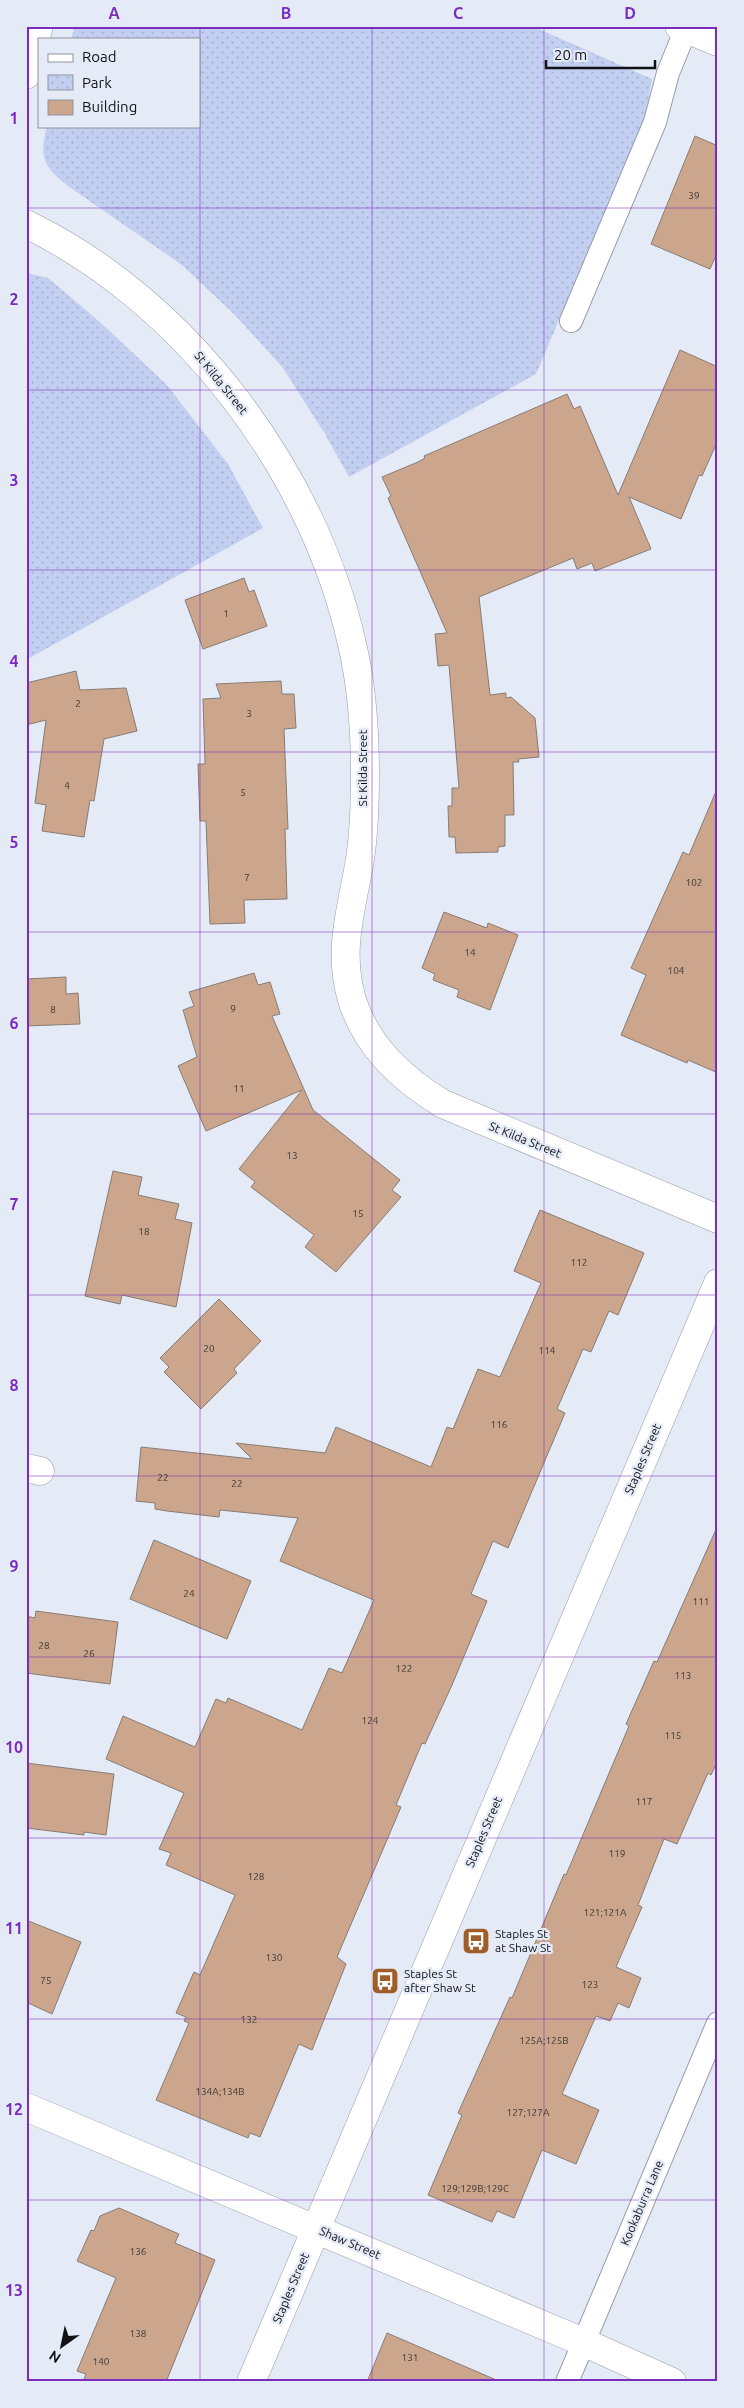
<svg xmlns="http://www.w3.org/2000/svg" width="744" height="2408" viewBox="0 0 744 2408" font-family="Ubuntu,sans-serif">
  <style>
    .park { fill: url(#park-dots) }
    .building { fill: #cba68c; stroke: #877c74 }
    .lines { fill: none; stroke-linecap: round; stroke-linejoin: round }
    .service-casing { stroke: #999da9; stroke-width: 24 }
    .minor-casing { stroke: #999da9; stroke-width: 29 }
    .tertiary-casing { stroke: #999da9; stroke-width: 29 }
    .service { stroke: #fff; stroke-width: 22 }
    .minor { stroke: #fff; stroke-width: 28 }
    .tertiary { stroke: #fff; stroke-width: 28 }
    .grid { fill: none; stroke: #7b2cbf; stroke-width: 1; stroke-opacity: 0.55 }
    .labels { text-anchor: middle; stroke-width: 4.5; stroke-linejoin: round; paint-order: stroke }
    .number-label { font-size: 10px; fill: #3f3734 }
    .street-label { font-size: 12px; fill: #101216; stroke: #e5eaf7 }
    .poi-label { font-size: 12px; fill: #101216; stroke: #e5eaf7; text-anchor: start }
    .neatline { fill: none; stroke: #7b2cbf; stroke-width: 2 }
    .grid-label { font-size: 16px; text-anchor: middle; font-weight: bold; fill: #7b2cbf }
  </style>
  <defs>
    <pattern id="park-dots" width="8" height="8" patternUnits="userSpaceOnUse" patternTransform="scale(1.25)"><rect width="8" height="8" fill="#c3cff1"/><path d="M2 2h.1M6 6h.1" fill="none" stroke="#a6b1ce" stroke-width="1.8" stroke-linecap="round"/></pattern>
  </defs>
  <rect width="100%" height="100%" fill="#e5eaf7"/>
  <path class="park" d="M75 26H532L652 79 645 118 536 374 349 477 325 434 283 368 235 315 182 265 68 186C43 166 39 157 47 126H199V39H71Z
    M26 273 48 278 101 323 167 385 228 464 263 528 26 660Z"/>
  <path class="building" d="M695 136 718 146V251L710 269 651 244Z
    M680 350 718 367V440L702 476 699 475 681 519 629 497 651 549 595 571 592 563 577 569 573 558 479 597 490 695 506 693V698L511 697 535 718 539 757 518 759 519 762H513L514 815H505V846L498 847V852L456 853 455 837H449L448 806H452V788H459L449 665 438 666 435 634 447 633 388 498 391 496 382 477 418 462 425 458 424 456 567 394 574 409 580 406 618 495Z
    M244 578 249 592 254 590 267 626 203 649 185 600Z
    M76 671 80 690 126 688 137 731 104 739 94 801 90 800 84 837 42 831 46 805 35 803 46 720 26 725V683Z
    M281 681 282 694H294L296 728 284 729 288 829H285L287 899 244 900 245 923 210 924 206 821H200L198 764H205L203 699 221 698 216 684Z
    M717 789H718V1073L688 1060 687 1063 621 1035 646 975 631 968 683 852 689 855Z
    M444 912 487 928 488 923 518 935 490 1010 457 997 459 990 433 980 435 974 422 968Z
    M254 973 258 985 270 982 280 1014 272 1016 313 1110 400 1180 392 1190 401 1197 336 1272 305 1247 314 1235 251 1187 255 1182 239 1169 302 1090 206 1131 178 1066 197 1057 183 1010 194 1006 189 992Z
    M66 977V994L78 993 80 1024 26 1026V979Z
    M113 1171 142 1177 138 1195 179 1204 175 1219 192 1223 176 1307 122 1295 120 1304 85 1296Z
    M540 1210 644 1253 618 1315 609 1311 591 1352 583 1349 557 1409 565 1413 508 1548 493 1541 471 1594 487 1601 452 1685 425 1744 422 1743 396 1805 401 1807 337 1957 346 1964 312 2050 299 2044 260 2137 250 2133 248 2138 156 2100 189 2023 184 2021 186 2017 176 2013 194 1972 200 1975 235 1895 166 1865 171 1853 159 1849 184 1793 106 1759 123 1716 195 1747 216 1699 226 1703 228 1698 302 1730 329 1668 342 1673 374 1600 280 1561 298 1518 220 1510 219 1517 167 1511 155 1509V1503L136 1501 141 1447 252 1459 236 1443 325 1453 336 1427 431 1467 447 1427 453 1429 478 1369 500 1377 541 1283 514 1271Z
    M219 1299 261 1341 234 1369 237 1373 201 1409 164 1372 169 1367 160 1358Z
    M718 1525V1760L711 1775 708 1773 677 1844 664 1839 638 1905 642 1907 616 1967 641 1978 629 2008 618 2003 610 2021 596 2016 562 2094 599 2110 576 2164 542 2150 514 2218 497 2211 492 2222 428 2195 462 2115 458 2113 510 1997 512 1998 564 1874 566 1875 629 1726 626 1724 654 1661 657 1662Z
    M154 1540 251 1581 227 1639 130 1599Z
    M36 1611 118 1622 110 1684 26 1673V1616L35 1618Z
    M26 1763 114 1774 106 1835 84 1832V1835L26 1828Z
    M26 1920 81 1942 52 2014 26 2002Z
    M119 2208 179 2234 175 2243 215 2260 166 2382H83L86 2374 77 2371 116 2278 77 2261 91 2230 94 2231 100 2216Z
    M387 2333 501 2382H367Z"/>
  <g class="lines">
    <defs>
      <path id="service" d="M571 321 655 122 668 73 686 29
        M567 2382 718 2023"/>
      <path id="minor" d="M679 26 718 42
        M26 75 39 26
        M26 224C186 301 314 472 352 644 362 686 365 732 365 775 365 803 364 832 360 859 352 909 337 949 352 1000 367 1047 402 1079 443 1104L718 1219
        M26 1468 40 1471
        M251 2382 718 1283"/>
      <path id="tertiary" d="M26 2107 583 2342 672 2382"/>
    </defs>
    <use href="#service" class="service-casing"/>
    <use href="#minor" class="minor-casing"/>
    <use href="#tertiary" class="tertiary-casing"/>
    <use href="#service" class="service"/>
    <use href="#minor" class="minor"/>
    <use href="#tertiary" class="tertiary"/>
  </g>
  <path class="grid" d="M200 26V2382M372 26V2382M544 26V2382M26 208H718M26 390H718M26 570H718M26 752H718M26 932H718M26 1114H718M26 1295H718M26 1476H718M26 1657H718M26 1838H718M26 2019H718M26 2200H718"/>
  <defs>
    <symbol id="bus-square" viewBox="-11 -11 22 22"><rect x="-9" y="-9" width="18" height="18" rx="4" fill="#9f5e29" stroke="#e5eaf7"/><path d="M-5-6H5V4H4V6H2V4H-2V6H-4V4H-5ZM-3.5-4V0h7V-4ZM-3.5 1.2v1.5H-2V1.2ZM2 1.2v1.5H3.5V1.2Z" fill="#fff"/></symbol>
  </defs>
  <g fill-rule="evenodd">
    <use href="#bus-square" x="460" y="1925" width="32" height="32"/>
    <use href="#bus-square" x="369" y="1965" width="32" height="32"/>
  </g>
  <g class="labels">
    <g class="number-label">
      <text x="694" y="199">39</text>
      <text x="226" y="617">1</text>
      <text x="78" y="707">2</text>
      <text x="249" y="717">3</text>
      <text x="67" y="789">4</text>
      <text x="243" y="796">5</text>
      <text x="247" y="881">7</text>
      <text x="694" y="886">102</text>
      <text x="470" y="956">14</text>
      <text x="676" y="974">104</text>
      <text x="233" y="1012">9</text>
      <text x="53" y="1013">8</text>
      <text x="239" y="1092">11</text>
      <text x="292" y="1159">13</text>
      <text x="358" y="1217">15</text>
      <text x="144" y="1235">18</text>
      <text x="579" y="1266">112</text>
      <text x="209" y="1352">20</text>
      <text x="547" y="1354">114</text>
      <text x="499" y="1428">116</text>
      <text x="163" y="1481">22</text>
      <text x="237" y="1487">22</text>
      <text x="189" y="1597">24</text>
      <text x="701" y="1605">111</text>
      <text x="44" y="1649">28</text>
      <text x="89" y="1657">26</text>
      <text x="404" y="1672">122</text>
      <text x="683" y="1679">113</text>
      <text x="370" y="1724">124</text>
      <text x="673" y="1739">115</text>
      <text x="644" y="1805">117</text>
      <text x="617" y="1857">119</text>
      <text x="256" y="1880">128</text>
      <text x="605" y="1916">121;121A</text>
      <text x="274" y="1961">130</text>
      <text x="46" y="1984">75</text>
      <text x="590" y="1988">123</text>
      <text x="249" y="2023">132</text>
      <text x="544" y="2044">125A;125B</text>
      <text x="220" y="2095">134A;134B</text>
      <text x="528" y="2116">127;127A</text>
      <text x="475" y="2192">129;129B;129C</text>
      <text x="138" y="2255">136</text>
      <text x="138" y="2337">138</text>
      <text x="410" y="2361">131</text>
      <text x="101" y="2365">140</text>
    </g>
    <g class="street-label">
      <text transform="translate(221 383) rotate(51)" y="4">St Kilda Street</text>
      <text transform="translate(363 768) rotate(-90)" y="4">St Kilda Street</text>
      <text transform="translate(525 1140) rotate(22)" y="4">St Kilda Street</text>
      <text transform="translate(643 1459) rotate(-67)" y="4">Staples Street</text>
      <text transform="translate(484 1832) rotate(-67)" y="4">Staples Street</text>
      <text transform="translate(642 2203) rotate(-67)" y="4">Kookaburra Lane</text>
      <text transform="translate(350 2243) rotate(23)" y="4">Shaw Street</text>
      <text transform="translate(291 2288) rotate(-67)" y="4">Staples Street</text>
    </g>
    <g class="poi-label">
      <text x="495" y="1938">Staples St<tspan x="495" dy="14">at Shaw St</tspan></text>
      <text x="404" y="1978">Staples St<tspan x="404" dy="14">after Shaw St</tspan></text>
    </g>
  </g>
  <rect width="744" height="2408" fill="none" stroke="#e5eaf7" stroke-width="55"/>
  <rect x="38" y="38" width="162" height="90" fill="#e5eaf7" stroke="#90949d"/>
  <rect x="48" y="54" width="25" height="8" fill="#ffffff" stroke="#90949d"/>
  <text x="82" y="62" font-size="15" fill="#101216">Road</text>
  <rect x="48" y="75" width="25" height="15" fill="url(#park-dots)" stroke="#90949d"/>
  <text x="82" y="88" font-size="15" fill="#101216">Park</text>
  <rect x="48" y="100" width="25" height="15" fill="#cba68c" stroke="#90949d"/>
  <text x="82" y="112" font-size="15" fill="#101216">Building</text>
  <g transform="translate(62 2346) rotate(213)" stroke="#e5eaf7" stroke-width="4" paint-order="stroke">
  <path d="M0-4L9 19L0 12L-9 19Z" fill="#101216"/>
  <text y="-8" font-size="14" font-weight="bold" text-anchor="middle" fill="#101216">N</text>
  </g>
  <path d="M546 60v8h109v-8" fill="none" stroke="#101216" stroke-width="2.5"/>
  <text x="554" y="60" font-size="15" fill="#101216" stroke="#e5eaf7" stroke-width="4" paint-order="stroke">20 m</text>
  <rect x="28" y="28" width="688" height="2352" class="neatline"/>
  <g class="grid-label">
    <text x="114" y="19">A</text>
    <text x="286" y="19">B</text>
    <text x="458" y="19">C</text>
    <text x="630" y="19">D</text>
    <text x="14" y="124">1</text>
    <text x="14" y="305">2</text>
    <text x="14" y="486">3</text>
    <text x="14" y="667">4</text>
    <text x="14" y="848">5</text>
    <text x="14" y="1029">6</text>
    <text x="14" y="1210">7</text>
    <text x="14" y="1391">8</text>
    <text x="14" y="1572">9</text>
    <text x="14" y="1753">10</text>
    <text x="14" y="1934">11</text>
    <text x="14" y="2115">12</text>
    <text x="14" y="2296">13</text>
  </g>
</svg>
